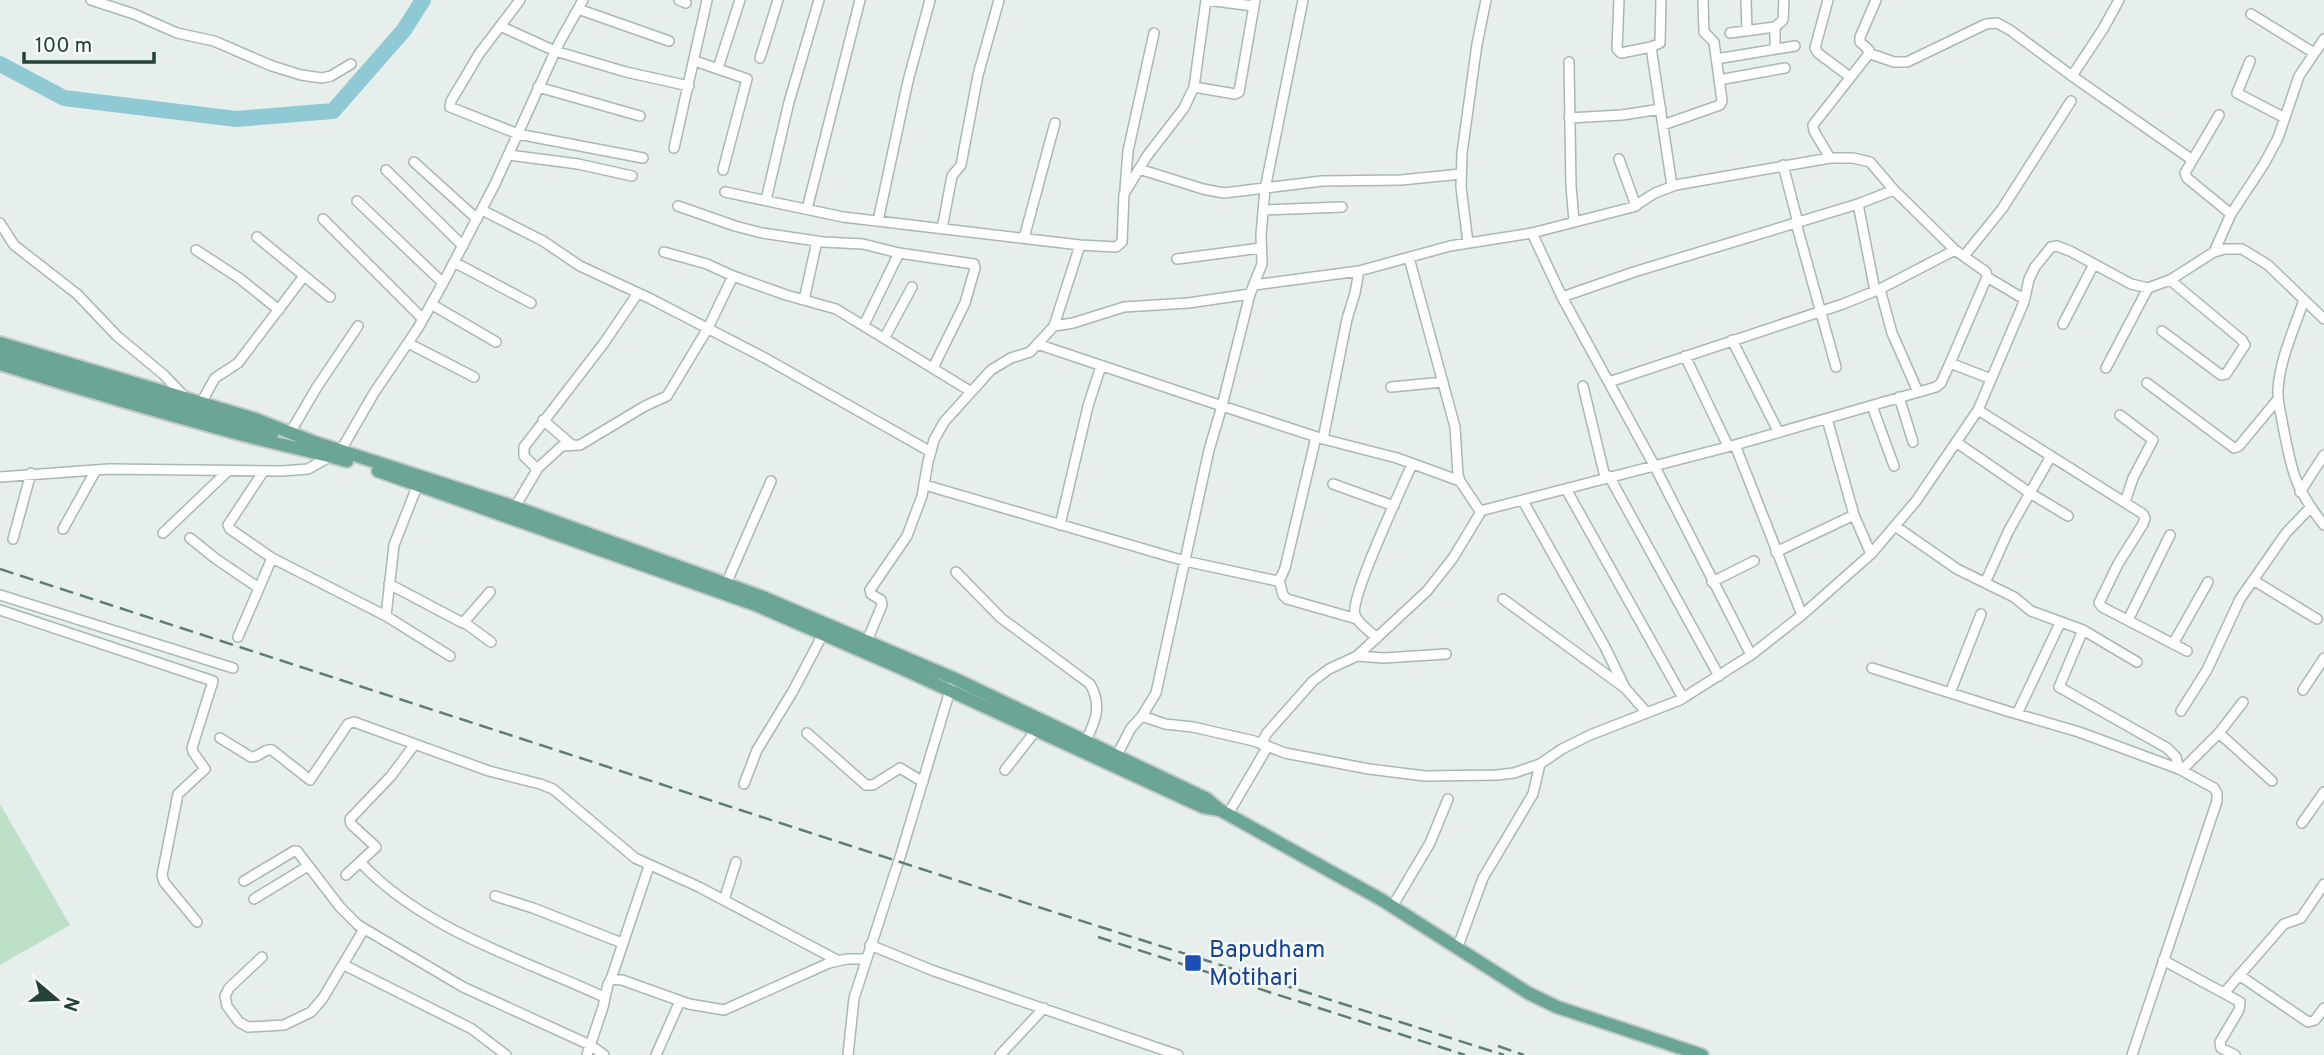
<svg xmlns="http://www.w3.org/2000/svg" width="2324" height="1055" viewBox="0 0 2324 1055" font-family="Overpass,sans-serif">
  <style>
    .green { fill: #bfe0c8 }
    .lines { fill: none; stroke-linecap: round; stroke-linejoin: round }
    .river { stroke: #8ec9d4; stroke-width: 16 }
    .minor-casing { stroke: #a8b8b2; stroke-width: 12 }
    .major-casing { stroke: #c2cac8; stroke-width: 16 }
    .minor { stroke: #fff; stroke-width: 9 }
    .major { stroke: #6aa596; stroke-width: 12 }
    .rail { stroke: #5f7d75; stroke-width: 2.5; stroke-dasharray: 14 7; stroke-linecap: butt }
    .transit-dot { fill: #1a4fb4; stroke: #f7fbf9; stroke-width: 2.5 }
    .labels { text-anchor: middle; stroke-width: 5; stroke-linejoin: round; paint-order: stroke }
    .transit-label { font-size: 24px; fill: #164399; stroke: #f7fbf9; text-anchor: start }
  </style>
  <rect width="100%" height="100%" fill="#e6efeb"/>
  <path class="green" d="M0 804 70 925 0 965Z"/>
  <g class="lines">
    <path class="river" d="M0 64 64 98 236 119 333 111 404 30 423 0"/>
    <defs>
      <path id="minor" d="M91 0 134 14 177 33 214 41 272 66 301 75 322 78 331 76 351 64
        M520 0 479 54 451 101 450 107 518 134 643 158
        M679 0 686 3
        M1206 0 1254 6
        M1619 0 1617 49 1621 53 1651 47 1660 43 1661 0
        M1746 0 1747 31
        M1828 0 1815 48 1818 53 1850 77
        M578 9 669 41
        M2251 14 2314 53
        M500 26 555 51 626 72 689 86
        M1730 33 1775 27
        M1651 47 1672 186
        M1775 49V27L1783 20 1784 0
        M1868 53 1894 62H1907L1986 24 1997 23 2010 30 2072 76 2191 159
        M760 58 778 0
        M1716 59 1795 46
        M695 61 747 79 723 170
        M2250 61 2237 93 2285 118
        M1569 62 1571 186 1574 221
        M718 68 740 0
        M2072 76 2103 29 2119 0
        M1719 80 1785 68
        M538 87 640 116
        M1194 87 1235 94 1239 92 1255 0
        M2219 115 2185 173 2187 178 2231 214
        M1569 118 1622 115 1661 109
        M1663 125 1720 105 1722 101 1714 42 1704 32 1703 0
        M674 148 707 0
        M509 155 578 164 632 176
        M1830 158 1814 131 1813 125 1868 55 1869 50 1860 42V37L1876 0
        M1619 159 1636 206
        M414 162 477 219
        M1783 165 1798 223
        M1139 169 1203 189 1224 193 1322 181 1401 180 1461 174
        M386 170 463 246
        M1125 189 1128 151 1154 33
        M725 192 843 217 1080 245 1116 247 1122 242 1124 194 1147 156 1184 108 1194 87 1206 0
        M766 200 789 102 819 0
        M357 201 443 283
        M1858 204 1875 291
        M678 206 735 226 762 233 823 242 863 244 899 253 974 264 975 268 965 303 933 368
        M807 209 860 0
        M482 210 543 241 580 266 649 298 763 357 931 452
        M1263 210 1342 207
        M323 219 423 319
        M878 221 908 81 930 0
        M0 223 14 245 77 294 117 336 164 375 186 398
        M1796 223 1836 367
        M942 229 952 176 961 165 978 75 999 0
        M1532 233 1562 297 1654 465 1751 655
        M257 237 330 297
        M1024 238 1055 123
        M1468 243 1461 187 1462 153 1477 44 1486 0
        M196 250 239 278 279 310
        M664 252 707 264 733 276 786 295 836 309 970 391
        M2214 252 2231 214 2264 164 2278 138 2299 76 2324 39
        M1964 256 2002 209 2071 101
        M1177 259 1261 248
        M454 262 531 303
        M1987 277 2024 299
        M1254 285 1359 271 1450 246 1532 233 1633 207 1655 193 1676 185 1830 158H1853L1870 162 1894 190 1955 250 1986 272 1987 277 1950 363
        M1880 289 1892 333 1918 392
        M1562 297 1634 272 1858 204 1894 190
        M804 300 817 241
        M2304 300C2294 329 2280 359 2278 389 2277 401 2281 414 2283 426 2292 472 2294 487 2324 525
        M431 304 496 342
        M2063 324 2094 264
        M864 325 899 253
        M1054 326 1073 323 1124 307 1188 303 1250 294
        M2162 331 2221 375 2226 374 2245 345 2242 340 2170 280
        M885 337 912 287
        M1732 340 1778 431
        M408 343 474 377
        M1037 344 1222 406 1250 294 1262 264 1261 235 1265 189 1303 0
        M1685 356 1728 446
        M2106 368 2148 288
        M1609 382 1843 304 1880 289 1955 250
        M2147 383 2234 448 2239 446 2278 399
        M1583 386 1605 477
        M1391 387 1443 382
        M1899 397 1913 442
        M201 403 215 378 238 363 304 276
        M1872 406 1894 466
        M1978 410 2143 514 2145 518 2143 524 2118 564 2099 603 2102 607 2187 651
        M2120 415 2153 440 2133 478 2125 502
        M1827 419 1854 515 1871 554
        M543 420 572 445
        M290 433 317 387 358 326
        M1323 439 1347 319 1355 293 1359 271
        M1956 442 2030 493 2068 516
        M1735 445 1802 615
        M341 450 374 393 418 328 443 283 495 184 559 43 583 0
        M537 469 524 456V447L604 343 638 293
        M263 472 228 525 230 529 272 558 386 616 450 656
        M1609 476 1719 676
        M0 477 109 469 282 471 308 469 331 456
        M1333 484 1394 506
        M925 485 1185 561 1277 581 1281 577 1285 568 1316 437
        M1566 489 1683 698
        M2300 492 2324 455
        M1523 501 1605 647 1625 688
        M515 507 538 468 562 446 580 445 645 406 667 396 708 328 733 276
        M1480 511 1735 445 1936 387 1941 383 1950 363 1991 379
        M1060 525 1088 406 1101 366
        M1895 526 1957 569 2014 597 2031 611 2083 630 2137 662
        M63 529 96 470
        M163 533 228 471
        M190 538 216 559 259 588
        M13 539 31 473
        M1776 552 1854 515
        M956 572 1001 618 1090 684C1102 705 1096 721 1086 740
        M1279 580 1283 595 1287 599 1357 619
        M2253 580 2317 619
        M1712 582 1754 561
        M1985 583 2009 530 2051 456
        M389 584 463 623 490 592
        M726 584 771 481
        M0 595 233 668
        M1503 599 1625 688 1647 713
        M0 610 213 681 192 748 193 752 205 769 178 794 162 875 164 882 197 922
        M386 616 394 545 418 484
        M2128 620 2170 535
        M465 623 491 642
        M2083 630 2059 687 2167 748 2176 757 2179 769
        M238 637 272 558
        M1377 638C1371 632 1358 624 1355 615 1349 598 1403 486 1412 464
        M867 641 882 605 881 600 871 594 870 590 907 536 922 496 928 462 934 440 944 422 991 370 1011 358 1030 352 1054 326 1080 245
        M2173 644 2208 582
        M1357 656 1384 658 1446 654
        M1872 668 2007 711 2079 732 2179 769 2214 788 2217 793V801L2132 1055
        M2303 690 2324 658
        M1950 693 1981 614
        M2181 711 2207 670 2240 599 2286 533 2310 508
        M2017 714 2060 623
        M1142 716 1156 693 1209 450 1222 406 1323 439 1397 458 1460 481
        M807 733 866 785H873L900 768 923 782
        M2219 733 2272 781
        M220 738 251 757C259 758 264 748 272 750L310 780 348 724 354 722 489 771 540 784 553 789 635 858 699 887 837 960
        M1261 744 1267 733 1313 681 1329 669 1357 656 1427 591 1453 558 1479 515 1480 511 1460 481 1458 475 1455 427 1409 258
        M1117 755 1131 728 1142 716 1165 724 1193 727 1254 741 1285 753 1369 769 1425 776 1497 775 1514 773 1540 764 1562 749 1590 735 1680 700 1751 655 1802 615 1871 554 1916 501 1978 410 2024 302 2029 279 2035 267 2051 247 2057 246 2070 251 2131 284 2148 288 2170 280 2214 252 2225 249H2242L2268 265 2324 319
        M1005 770 1037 729
        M2182 770 2219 733 2243 702
        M744 784 757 750 793 691 823 634
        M1228 814 1268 746
        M2302 823 2324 792
        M361 863C424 930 522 959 604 997
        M346 875 376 847 351 824 350 819 391 776 415 744
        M244 881 294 851H297L340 907 358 925 463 987 590 1045 604 1055
        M495 896 533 908 622 943
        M254 899 308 866
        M724 900 736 862
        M1392 907 1430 843 1448 799
        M870 945 934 971 1178 1055
        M1457 949 1483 878 1533 794 1540 764
        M262 957 229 988 225 996 227 1006 239 1022 248 1027 284 1025 311 1012 323 998 364 929
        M2163 960 2240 1002 2239 1010 2220 1042 2221 1048 2235 1055
        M344 965 472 1029 506 1055
        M2239 975 2308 1022 2315 1020 2324 1008
        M611 979 649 866
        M2225 992 2284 924 2301 918 2324 884
        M587 1055 603 1007 608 984 611 979 622 980 689 1004 724 1010 829 963 847 959H865
        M656 1055 680 1001
        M848 1055 854 998 901 854 951 687
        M1000 1055 1044 1008"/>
      <path id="major" d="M0 343 255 419 314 442 515 507 765 598 953 678 1207 799 1220 810 1382 900 1528 993 1557 1007 1702 1055
        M0 355 269 433 272 436
        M0 364C77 388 155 411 232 432 271 443 309 450 347 461
        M378 471 756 605 903 669 1203 807 1220 810"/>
    </defs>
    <use href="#minor" class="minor-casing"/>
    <use href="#major" class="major-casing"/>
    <use href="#minor" class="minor"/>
    <use href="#major" class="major"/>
    <path class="rail" d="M0 569 1066 916 1504 1055
      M1098 937 1465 1055
      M1498 1046 1524 1055"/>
  </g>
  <rect class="transit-dot" x="1184" y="954" width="18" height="18" rx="3.5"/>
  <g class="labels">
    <g class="transit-label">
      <text x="1209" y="957">Bapudham<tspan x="1209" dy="28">Motihari</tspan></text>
    </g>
  </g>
  <g transform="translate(56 999) rotate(109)" stroke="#f7fbf9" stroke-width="5" paint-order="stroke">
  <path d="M0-5L12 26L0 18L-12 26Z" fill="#24423a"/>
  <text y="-10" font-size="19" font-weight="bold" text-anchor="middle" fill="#24423a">N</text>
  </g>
  <path d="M24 52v10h130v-10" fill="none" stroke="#24423a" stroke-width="3.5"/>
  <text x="35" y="52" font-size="21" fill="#24423a" stroke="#f7fbf9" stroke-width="5" paint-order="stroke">100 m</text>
</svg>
